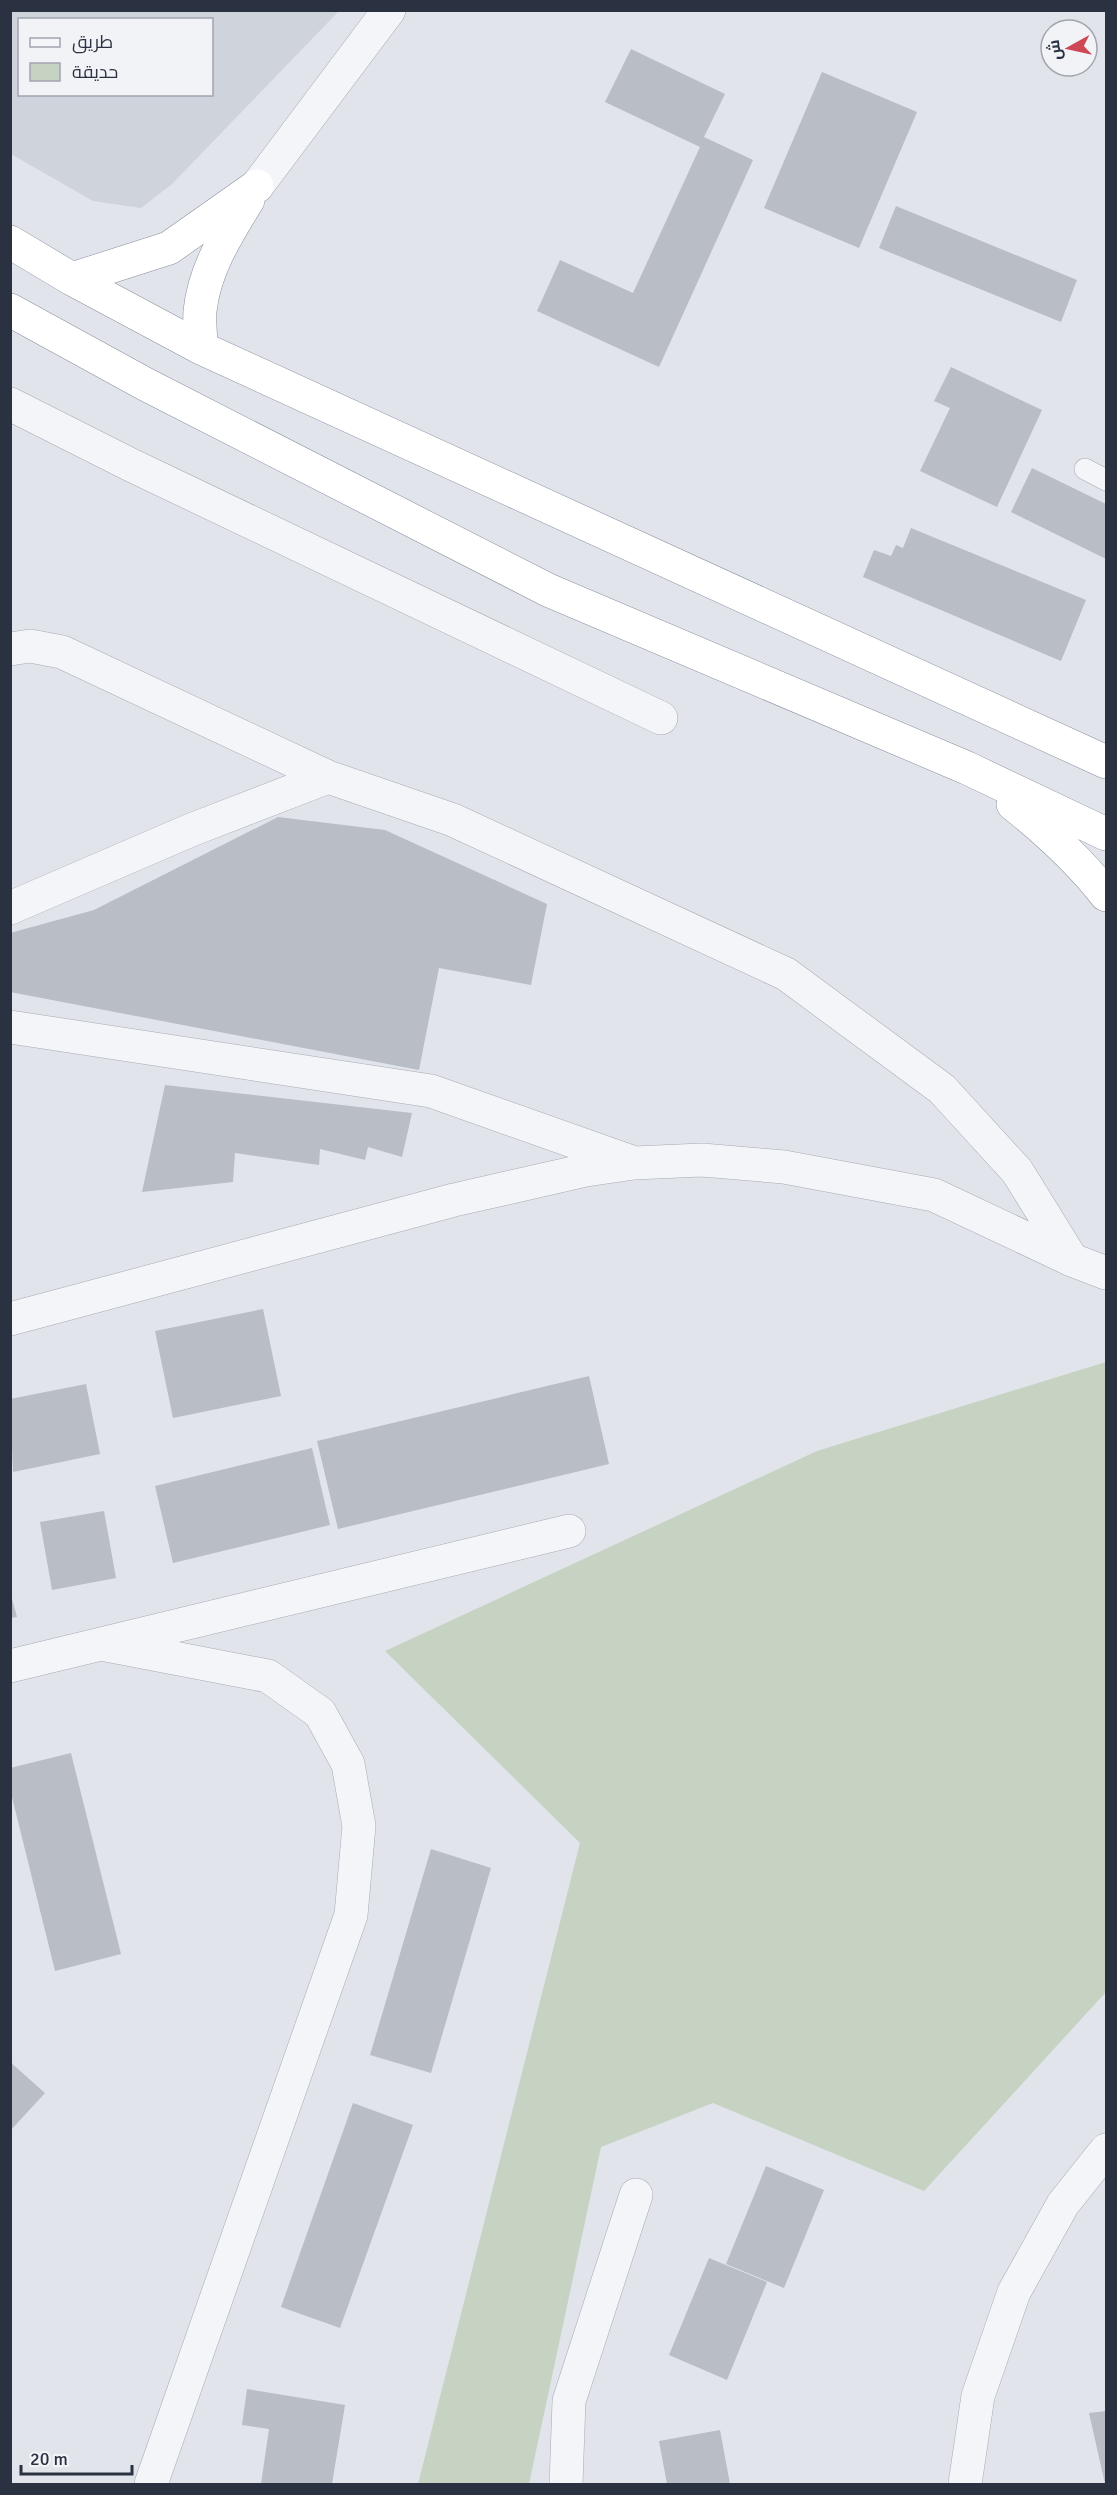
<svg xmlns="http://www.w3.org/2000/svg" width="1117" height="2495" viewBox="0 0 1117 2495" font-family="Signika,Cairo,sans-serif">
  <style>
    .built { fill: #cfd3dc; fill-rule: evenodd }
    .green { fill: #c6d3c2 }
    .building { fill: #b8bdc6 }
    .lines { fill: none; stroke-linecap: round; stroke-linejoin: round }
    .lane-casing { stroke: #a6abb4; stroke-width: 22 }
    .street-casing { stroke: #a6abb4; stroke-width: 34 }
    .highway-casing { stroke: #8990a0; stroke-width: 34 }
    .lane { stroke: #f4f5f8; stroke-width: 21 }
    .street { stroke: #f4f5f8; stroke-width: 33 }
    .highway { stroke: #fff; stroke-width: 33 }
  </style>
  <rect width="100%" height="100%" fill="#e1e4ea"/>
  <path class="built" d="M11 10H339V11L172 184 141 208 93 201 11 154ZM20 20H212V94H20Z"/>
  <path class="green" d="M1106 1362V1992L924 2191 713 2103 601 2147 529 2484H418L580 1843 385 1651 817 1451Z"/>
  <path class="building" d="M631 49 725 94 704 137 753 160 659 367 537 311 560 260 633 293 700 147 605 102Z
    M822 72 917 112 859 248 764 208Z
    M896 206 1077 280 1061 322 879 248Z
    M951 367 1042 410 997 507 920 471 950 408 934 401Z
    M1032 468 1106 504V559L1011 512Z
    M911 528 1086 600 1061 661 863 577 874 550 891 556 896 545 903 548Z
    M278 817 385 830 547 904 531 985 439 968 419 1070 10 992V933L94 910Z
    M165 1085 412 1113 402 1157 368 1147 365 1160 320 1149 319 1165 235 1153 233 1182 142 1192Z
    M263 1309 281 1396 173 1418 155 1331Z
    M589 1376 609 1464 338 1529 317 1441Z
    M86 1384 100 1454 13 1472 10 1399Z
    M312 1448 330 1525 173 1563 155 1486Z
    M104 1511 116 1578 52 1590 40 1522Z
    M10 1592 17 1617 10 1618Z
    M71 1753 121 1954 55 1971 10 1789V1768Z
    M431 1849 491 1868 431 2073 370 2055Z
    M10 2062 45 2093 10 2131Z
    M353 2103 413 2125 340 2328 281 2307Z
    M766 2166 824 2190 784 2288 726 2264Z
    M709 2258 767 2282 727 2380 669 2355Z
    M247 2389 345 2405 332 2484H261L269 2429 242 2425Z
    M1106 2411V2484H1105L1089 2413Z
    M720 2430 730 2484H667L659 2441Z"/>
  <g class="lines">
    <defs>
      <path id="lane" d="M1085 469 1106 480"/>
      <path id="street" d="M257 186 389 10
        M10 404 131 465 661 718
        M10 649 30 646 62 652 328 777 453 820 786 974 942 1089 1017 1171 1072 1260
        M10 908 191 830 328 777
        M10 1027 431 1091 629 1161
        M10 1319 454 1200 586 1170 634 1163 702 1160 784 1167 934 1195 1072 1260 1106 1273
        M101 1644 268 1676 320 1713 348 1764 359 1826 351 1915 151 2484
        M10 1666 569 1531
        M566 2484 569 2401 636 2195
        M965 2484 978 2396 1014 2292 1063 2204 1106 2150"/>
      <path id="highway" d="M10 242 72 279 201 348 1106 762
        M72 279 169 248 257 186
        M10 310 145 384 548 590 967 768 1106 834
        M201 348C201 336 199 323 200 311 204 270 227 234 248 200
        M1013 804C1048 832 1079 860 1106 895"/>
    </defs>
    <use href="#lane" class="lane-casing"/>
    <use href="#street" class="street-casing"/>
    <use href="#highway" class="highway-casing"/>
    <use href="#lane" class="lane"/>
    <use href="#street" class="street"/>
    <use href="#highway" class="highway"/>
  </g>
  <rect width="1117" height="2495" fill="none" stroke="#2a3141" stroke-width="24"/>
  <rect x="18" y="18" width="195" height="78" fill="#f1f3f7" stroke="#a1a5ae" stroke-width="1.5"/>
  <rect x="30" y="38" width="30" height="9" fill="#f4f5f8" stroke="#a1a5ae" stroke-width="1.5"/>
  <text x="72" y="48" font-size="18" fill="#2a3141">طريق</text>
  <rect x="30" y="63" width="30" height="18" fill="#c6d3c2" stroke="#a1a5ae" stroke-width="1.5"/>
  <text x="72" y="78" font-size="18" fill="#2a3141">حديقة</text>
  <g transform="translate(1069 48) rotate(262)"><circle r="28" fill="#f1f3f7" stroke="#a1a5ae" stroke-width="1.5"/>
  <path d="M0-4.5L10 22L0 15L-10 22Z" fill="#cd4854"/>
  <text y="-9" font-size="16" font-weight="bold" text-anchor="middle" fill="#2a3141">ش</text>
  </g>
  <path d="M21 2465v9h111v-9" fill="none" stroke="#2a3141" stroke-width="3"/>
  <text x="30" y="2465" font-size="18" fill="#2a3141" stroke="#f1f3f7" stroke-width="4.5" paint-order="stroke">20 m</text>
</svg>
